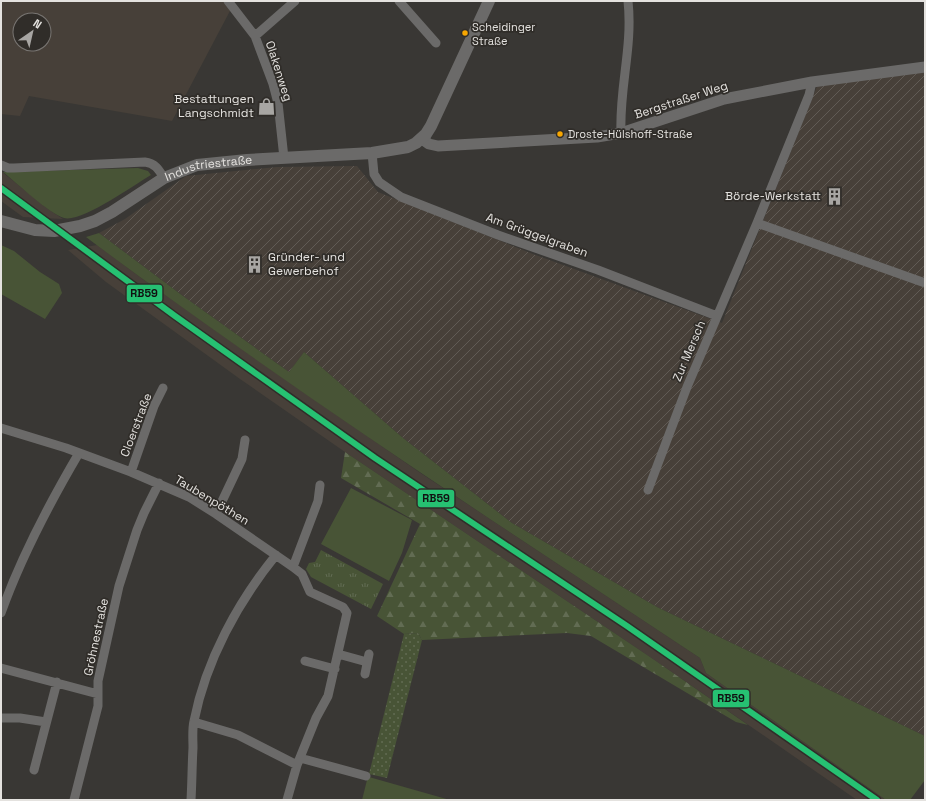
<svg xmlns="http://www.w3.org/2000/svg" width="926" height="801" viewBox="0 0 926 801" font-family="'Space Grotesk',sans-serif">
  <style>
    .built { fill: #474039; fill-rule: evenodd }
    .industrial { fill: url(#industrial-furrows) }
    .grass { fill: #485436 }
    .forest { fill: url(#forest-firs) }
    .park { fill: url(#park-tufts) }
    .garden { fill: url(#garden-dots) }
    .lines { fill: none; stroke-linecap: round; stroke-linejoin: round }
    .minor { stroke: #6b6a69; stroke-width: 9 }
    .tertiary { stroke: #6b6a69; stroke-width: 11 }
    .secondary { stroke: #6b6a69; stroke-width: 12 }
    .rail-1-casing { stroke: #302d29; stroke-width: 9 }
    .rail-1 { stroke: #26c172; stroke-width: 6 }
    .bus-dot { fill: #f7a600; stroke: #302d29; stroke-width: 1.5 }
    .labels { text-anchor: middle; stroke-width: 3.5; stroke-linejoin: round; paint-order: stroke }
    .bus-label { font-size: 11px; fill: #e4e2df; stroke: #302d29; text-anchor: start }
    .street-label { font-size: 12px; fill: #e4e2df; stroke: #302d29 }
    .poi-label { font-size: 12px; fill: #e4e2df; stroke: #302d29; text-anchor: end }
    .line-badge { stroke: #302d29; stroke-width: 1.5 }
    .pale-badge-label { font-size: 11px; text-anchor: middle; font-weight: bold; fill: #111 }
  </style>
  <defs>
    <pattern id="industrial-furrows" width="10" height="10" patternUnits="userSpaceOnUse"><rect width="10" height="10" fill="#474039"/><path d="M-1 1l2-2M0 10L10 0M9 11l2-2" fill="none" stroke="#615b55"/></pattern>
    <pattern id="forest-firs" width="22" height="20" patternUnits="userSpaceOnUse"><rect width="22" height="20" fill="#485436"/><path d="M5 1l3.5 6h-7zM16 11l3.5 6h-7z" fill="#626c53"/></pattern>
    <pattern id="park-tufts" width="24" height="20" patternUnits="userSpaceOnUse"><rect width="24" height="20" fill="#485436"/><path d="M3 7l-1-3M5 7V3M7 7l1-3M15 17l-1-3M17 17v-4M19 17l1-3" fill="none" stroke="#626c53"/></pattern>
    <pattern id="garden-dots" width="8" height="8" patternUnits="userSpaceOnUse"><rect width="8" height="8" fill="#485436"/><path d="M2 2h.1M6 6h.1" fill="none" stroke="#626c53" stroke-width="1.8" stroke-linecap="round"/></pattern>
  </defs>
  <rect width="100%" height="100%" fill="#393734"/>
  <path class="built" d="M1 1H225L231 9 172 121 29 96 20 116 1 114ZM20 20H44V44H20Z
    M1 171 48 209 63 219 23 217 1 201Z
    M97 245 144 280 303 392 422 474 700 658 706 673 886 800H857L653 659 345 452 240 379 106 282 68 250Z"/>
  <path class="industrial" d="M925 70V736L657 607 512 523 403 438 304 352 289 372 183 296 99 233 125 219 186 176 277 167 357 166 378 192 533 254 722 323 818 84Z"/>
  <path class="grass" d="M138 168 148 171 151 175C134 185 81 223 64 218 48 213 17 183 3 172Z
    M99 233 183 296 289 372 304 352 403 438 512 523 657 607 925 736V780L910 800H886L706 673 700 658C546 556 391 455 241 349 189 312 136 275 86 237Z
    M1 245 14 251 40 272 59 284 62 293 45 319 1 294Z
    M351 488 412 520 402 553 389 581 321 544Z
    M369 777 450 800H362L367 780Z"/>
  <path class="forest" d="M345 452 653 659 748 725 736 722 591 636 567 633 422 640 418 633 404 634 377 616 420 524 341 478Z"/>
  <path class="park" d="M321 550 383 584 371 609 311 577 306 569 309 563 315 562Z"/>
  <path class="garden" d="M418 633 422 640 387 778 369 774 404 634Z"/>
  <g class="lines">
    <path class="minor" d="M228 1 255 36 273 84 278 103 284 158
      M399 1 436 43
      M255 36 295 1
      M621 133C619 88 633 47 628 1
      M372 153 374 174 379 182 401 197 498 235 598 270 717 316
      M1 165 8 168H14L145 162C155 163 159 170 164 178
      M757 223 925 283
      M1 428 66 448 131 472 189 497 216 514 293 567 302 574 310 592 343 607 347 613 328 696 316 718 297 765 287 800
      M131 472 154 406 163 388
      M648 490 687 387 757 223 809 95 812 82
      M216 514 242 459 245 440
      M293 567 318 501 320 485
      M1 613C21 557 49 504 79 453
      M338 654 367 662
      M305 661 335 669
      M1 668 98 694
      M365 674 369 654
      M1 718H20L46 722
      M194 722 238 735 297 765
      M300 758 366 776
      M34 770 57 682
      M74 800 98 706V681L119 586 137 530 144 513 159 483
      M191 800C192 783 192 765 193 748 193 739 192 729 194 721 206 660 238 602 276 555"/>
    <path class="tertiary" d="M422 139 429 144 438 146 597 137 621 133 724 99 812 82 925 67"/>
    <path class="secondary" id="s1" d="M1 221 35 230 54 231 80 226 95 221 112 212 164 178 197 165 247 160 372 153 408 147 416 143 426 134 431 126 489 1"/>
    <defs>
      <path id="rail-1" d="M1 188 175 316 375 458 627 626 877 800"/>
    </defs>
    <use href="#rail-1" class="rail-1-casing"/>
    <use href="#rail-1" class="rail-1"/>
  </g>
  <defs>
    <symbol id="shop-bare" viewBox="-9 -9 18 18"><path d="M-5-2.5h2.3a2.7 3.5 0 0 1 5.4 0H5L5.5 6h-11ZM-1.5-2.5h3a1.5 2.3 0 0 0-3 0Z" fill="#a8a6a3" stroke="#302d29" stroke-width="2.5" paint-order="stroke"/></symbol>
    <symbol id="building-bare" viewBox="-9 -9 18 18"><path d="M-4-6H4V6H1V3H-1V6H-4ZM-2.5-4.3h1.7v1.8h-1.7ZM.8-4.3h1.7v1.8H.8ZM-2.5-1h1.7V.8h-1.7ZM.8-1h1.7V.8H.8Z" fill="#a8a6a3" stroke="#302d29" stroke-width="2.5" paint-order="stroke"/></symbol>
  </defs>
  <g fill-rule="evenodd">
    <use href="#shop-bare" x="254" y="94" width="25" height="25"/>
    <use href="#building-bare" x="822" y="184" width="25" height="25"/>
    <use href="#building-bare" x="242" y="252" width="25" height="25"/>
  </g>
  <g class="bus-dot">
    <circle cx="465" cy="33" r="3.5"/>
    <circle cx="560" cy="134" r="3.5"/>
  </g>
  <g class="labels">
    <g class="bus-label">
      <text x="472" y="31">Scheidinger<tspan x="472" dy="14">Straße</tspan></text>
      <text x="568" y="138">Droste-Hülshoff-Straße</text>
    </g>
    <g class="street-label">
      <text transform="translate(279 71) rotate(72)" y="4">Olakenweg</text>
      <text transform="translate(681 100) rotate(-18)" y="4">Bergstraßer Weg</text>
      <text dy="4" stroke="none"><textPath href="#s1" startOffset="224">Industriestraße</textPath></text>
      <text transform="translate(537 235) rotate(20)" y="4">Am Grüggelgraben</text>
      <text transform="translate(689 351) rotate(-67)" y="4">Zur Mersch</text>
      <text transform="translate(136 425) rotate(-69)" y="4">Cloerstraße</text>
      <text transform="translate(212 500) rotate(31)" y="4">Taubenpöthen</text>
      <text transform="translate(96 637) rotate(-78)" y="4">Gröhnestraße</text>
    </g>
    <g class="poi-label">
      <text x="254" y="103">Bestattungen<tspan x="254" dy="14">Langschmidt</tspan></text>
      <text x="821" y="200">Börde-Werkstatt</text>
      <text x="268" y="261" text-anchor="start">Gründer- und<tspan x="268" dy="14">Gewerbehof</tspan></text>
    </g>
  </g>
  <g class="line-badge">
    <rect x="126" y="284" width="37" height="19" rx="4" fill="#26c172"/>
    <rect x="417" y="489" width="38" height="19" rx="4" fill="#26c172"/>
    <rect x="712" y="689" width="38" height="19" rx="4" fill="#26c172"/>
  </g>
  <g class="pale-badge-label">
    <text x="144" y="297">RB59</text>
    <text x="436" y="502">RB59</text>
    <text x="731" y="702">RB59</text>
  </g>
  <rect width="926" height="801" fill="none" stroke="#e4e2df" stroke-width="4"/>
  <g transform="translate(32 32) rotate(34)"><circle r="19" fill="#302d29" stroke="#787572"/>
  <path d="M0-3L7 15L0 10L-7 15Z" fill="#a8a6a3"/>
  <text y="-6" font-size="11" font-weight="bold" text-anchor="middle" fill="#e4e2df">N</text>
  </g>
</svg>
